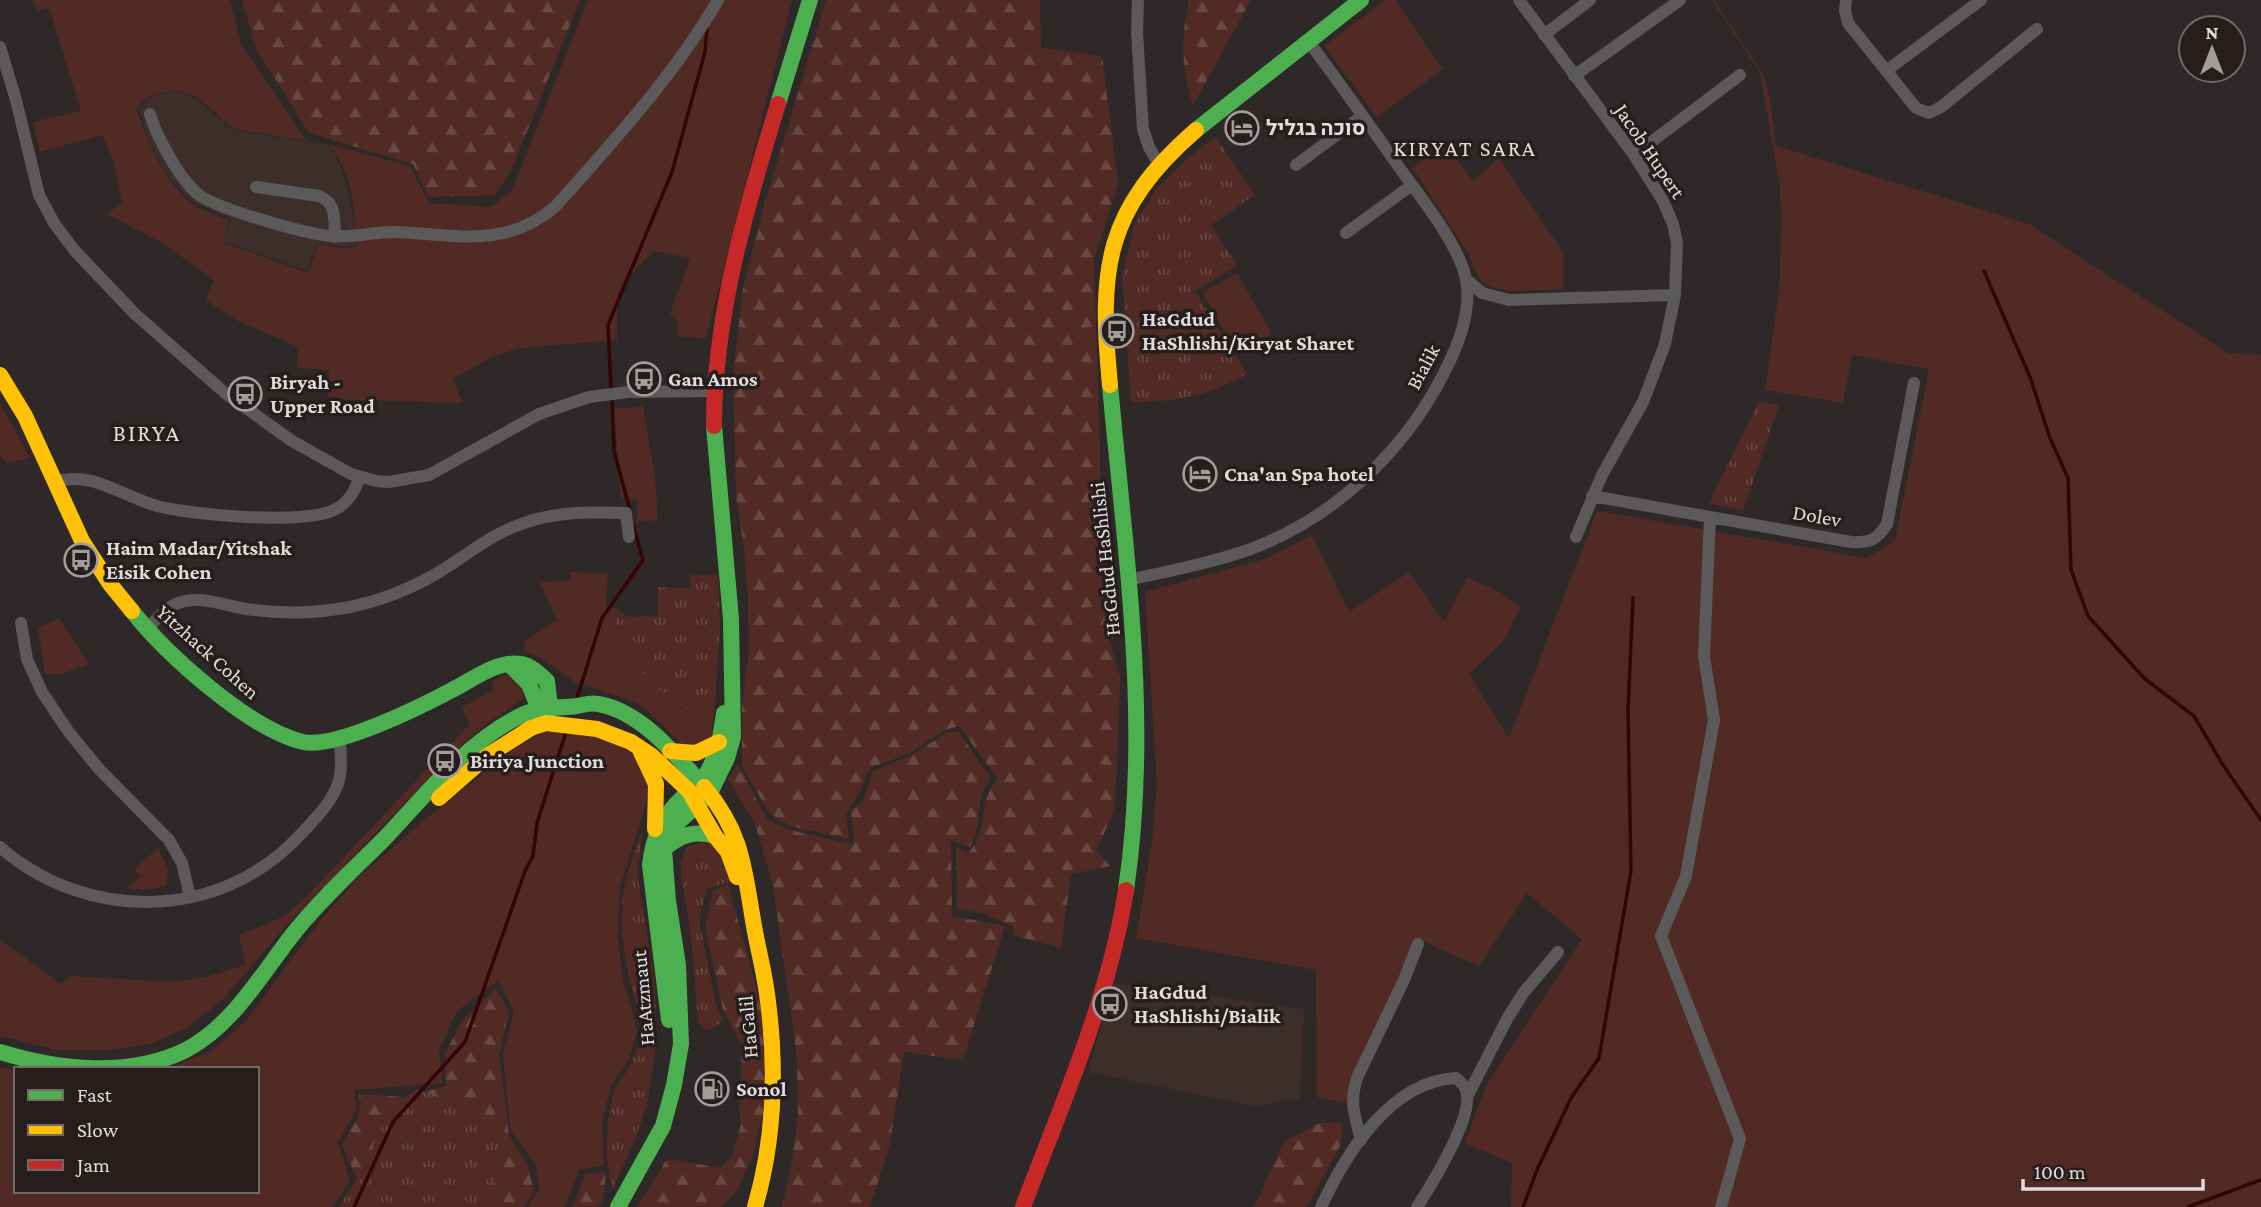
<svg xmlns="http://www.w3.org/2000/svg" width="2261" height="1207" viewBox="0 0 2261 1207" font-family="'Crimson Pro',Heebo,serif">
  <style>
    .built { fill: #3c2e2b }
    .green { fill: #512a23 }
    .forest { fill: url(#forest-firs) }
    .park { fill: url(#park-tufts) }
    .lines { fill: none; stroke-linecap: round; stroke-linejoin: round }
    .stream { stroke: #350404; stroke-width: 3.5 }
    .street { stroke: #5b5959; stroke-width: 12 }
    .fast { stroke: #4caf50; stroke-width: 16 }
    .slow { stroke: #ffc107; stroke-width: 16 }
    .jam { stroke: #c62828; stroke-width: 16 }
    .labels { text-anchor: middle; stroke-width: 7; stroke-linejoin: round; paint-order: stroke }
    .poi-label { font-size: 21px; font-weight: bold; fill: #e1dcdb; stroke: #261e1d; text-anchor: start }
    .street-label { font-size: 21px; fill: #e1dcdb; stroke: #261e1d }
    .neighbourhood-label { font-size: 23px; letter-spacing: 2px; fill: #e1dcdb; stroke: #261e1d }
    .quarter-label { font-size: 24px; letter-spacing: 2px; fill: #e1dcdb; stroke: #261e1d }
  </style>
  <defs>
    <pattern id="forest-firs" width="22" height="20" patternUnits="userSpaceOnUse" patternTransform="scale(1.75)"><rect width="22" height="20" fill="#512a23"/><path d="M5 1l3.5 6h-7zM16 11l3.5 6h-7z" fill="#6a4842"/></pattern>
    <pattern id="park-tufts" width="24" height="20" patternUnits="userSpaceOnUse" patternTransform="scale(1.75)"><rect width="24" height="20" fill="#512a23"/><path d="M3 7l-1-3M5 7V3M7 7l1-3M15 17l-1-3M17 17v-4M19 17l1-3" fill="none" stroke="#6a4842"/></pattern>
  </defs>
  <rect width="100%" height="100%" fill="#2e2928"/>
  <path class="built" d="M175 91 196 99 233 130 328 145 334 153 343 171 355 221 356 245 347 247 318 243 307 271 223 241 231 219 191 201 165 172 149 142 139 110 142 103 155 95Z
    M1114 983 1304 1009 1300 1098 1256 1106 1088 1072Z"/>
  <path class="green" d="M33 0H230L241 44 307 141 234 129 197 97 175 90 155 94 141 102 137 110C148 144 162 177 189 201 200 211 216 215 229 220L222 242 308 273 319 244 346 249 357 246C356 213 352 169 328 144L410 166 429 203 490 207 512 191 588 0H792L706 338 678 337 677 319 670 314 690 258 654 251 621 284 617 301V340L519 348 489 358 453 379 462 403 328 399 329 370 297 368 298 347 238 321 206 300 214 280 164 244 107 214 122 203 113 159 102 135 40 152 33 122 81 111 49 8 37 11Z
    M1385 0H1395L1443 69 1377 117 1324 46Z
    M1712 0H1714L1762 72 1769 94 1776 146 2029 224 2228 353 2261 355V1207H1511L1512 1163 1465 1143 1486 1086 1582 939 1527 893 1479 966 1420 940 1346 1103 1317 1097 1316 970 1136 938 1152 841 1157 785 1145 592 1265 559 1312 535 1349 612 1409 572 1444 622 1467 577 1499 592 1520 607 1504 640 1469 674 1509 738 1597 511 1867 558 1895 540 1929 369 1852 355 1843 403 1765 390 1779 290 1782 214 1779 182 1760 72Z
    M1444 143 1473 181 1499 158 1563 252V289L1512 291 1494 288 1480 280 1467 252 1413 168Z
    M1237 273 1272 334 1238 353 1202 293Z
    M0 403 30 458 7 463 0 455Z
    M643 406 655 477 658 520 637 522V500L621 498 614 409Z
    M570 572 608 574 606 606 618 609 613 641 698 713 714 714 711 737 696 746 683 745 649 712 635 702 575 682 538 656 524 652 525 641 557 620 540 583 570 580Z
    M59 618 89 664 62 674H45L38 628Z
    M503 675 519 678 526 697 485 725 452 754 286 926 225 997 187 1028 153 1043 112 1050H56L0 1036V940L61 984 71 976 170 982 206 977 246 965 239 935 283 917 309 894 470 724 462 707 495 690 491 682Z
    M580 727 636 750 647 768 649 793 620 887 618 940 623 981 638 1030 629 1059 611 1086 602 1122 604 1165 579 1170 565 1207H528L540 1189 535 1164 510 1129 503 1053 514 1012 499 980 457 1011 439 1050 442 1083 355 1090 356 1110 338 1142 350 1181 333 1207H0V1068L16 1070V1191H257V1069H168L211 1051 246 1021 319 922 360 876 421 823 519 745 544 732Z
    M158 848 168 870 167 885 151 889H126L141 877 134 869Z"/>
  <path class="forest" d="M242 0H580L512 168 495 195 429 197 413 164 309 133 256 48Z
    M826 0H1040L1041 48 1102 56 1118 184 1094 259 1105 623 1120 678 1117 764 1114 812 1096 851 1110 866 1071 874 1061 948 1013 935V926L985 914 957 908 956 847 968 853C991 830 975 804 998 779L959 726 945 730 910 753 870 768 858 795 846 814 849 839 789 826 769 813 742 766V703L749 649 748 597 744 550 736 496 733 377 743 289 765 202Z
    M1189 0H1251L1193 105C1181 68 1181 38 1189 0Z
    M959 732 991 779C974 795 983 826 970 847L951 840 952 916 1005 926 963 1060 904 1052 890 1144 870 1207H782L791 1168 798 1114 797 1057 773 885 755 824 728 779 738 764 767 819 790 830 854 845 851 811 863 801 873 771 912 755 946 733Z
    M728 884 756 987 767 1037V1099L752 1157 737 1191 721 1207H637L667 1159 720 1168 732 1156 741 1124 739 1105 742 1047 723 1009 705 928 713 891Z
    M496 988 509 1012 499 1054 509 1135 528 1166 534 1192 524 1207H462L418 1173 356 1177 342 1145 359 1116V1094L404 1097 446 1086 445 1054 462 1021Z
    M1319 1123H1342L1341 1144 1307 1207H1254L1284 1142Z
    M606 1172 603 1200 598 1207H573L585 1174Z"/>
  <path class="park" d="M1216 137 1255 195 1211 225 1237 265 1195 291 1247 374C1208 396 1175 402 1131 402L1122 276 1135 223 1158 187 1189 157Z
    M1759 401 1779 405 1743 511 1709 503Z
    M691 575H718L720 629 714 714C709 714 703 714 698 713 672 707 630 661 613 641L618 609 628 617 658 616V587L690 588Z
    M643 828 637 873 655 983 656 1045 647 1105 634 1142 612 1190 606 1154 608 1121 613 1093 630 1066 644 1032C631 986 616 939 624 889 627 869 637 847 643 828Z
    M702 843H716L735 881 707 888 699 920 716 1005 723 1020 714 1028 705 1030 698 1022 691 935 681 876V861L687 847Z
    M417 1089 463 1107 499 1130V1173L483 1207H339L371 1156 380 1116Z"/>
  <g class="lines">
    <path class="stream" d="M1984 271 2030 377 2050 438 2068 478 2071 570 2088 616 2145 679 2194 716 2223 765 2261 820
      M611 390 608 325 672 172 705 52 707 27
      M612 398 614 451 630 510
      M577 698 602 618 643 560 633 525
      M354 1207 393 1122 465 1042 525 871 533 856 537 823 566 732
      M1523 1207 1537 1170 1571 1098 1599 1058 1631 871 1628 710 1633 598
      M2188 1207 2261 1180"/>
    <path class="street" d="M1138 0 1137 32 1143 129 1149 147 1159 165
      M1519 0 1634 155 1663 201 1673 224 1677 243 1675 295 1665 344 1643 402 1602 475 1576 537
      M1846 0 1845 11 1848 23 1916 108 1929 113 1941 107 2037 29
      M1544 35 1590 0
      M0 47 16 100 39 195 54 223 75 251 135 314 225 393 292 441 351 474 376 481 389 482 429 475 539 414 589 397 628 392 714 391
      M1886 71 1981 0
      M1574 76 1680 0
      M150 114C157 138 180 180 199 195 218 209 306 234 331 236 352 238 373 232 394 232 455 234 505 250 556 206 614 140 674 76 718 0
      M1634 155 1740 75
      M1296 165 1362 116
      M256 187 319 196C337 203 334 219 335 237
      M1346 233 1412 185
      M1466 279 1482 293 1509 300 1675 295
      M54 482C92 470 121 496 157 506 192 515 301 525 334 510 347 504 356 491 359 477
      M1592 496 1851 542C1870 543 1877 540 1887 524L1914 383
      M1710 517 1704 656 1714 720 1686 876 1661 936 1740 1139 1721 1207
      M1128 580C1169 571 1211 563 1251 549 1333 518 1403 453 1443 375 1458 346 1472 312 1466 279 1459 245 1422 199 1401 170 1371 127 1340 84 1309 42
      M21 623 27 659 42 692 68 731 99 769 169 840 182 863 190 897
      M148 628C158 618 167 606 181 602 205 595 230 608 254 610 286 614 319 613 350 607 379 601 408 590 434 575 462 559 485 538 516 526 552 511 588 512 626 513L629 537
      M0 847C86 922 219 922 299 836 313 821 334 801 339 780 343 766 340 752 340 738
      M1468 1095 1507 1019 1524 992 1558 952
      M1361 1140C1355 1116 1349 1103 1357 1078L1404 980 1418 944
      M1321 1207C1346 1153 1391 1081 1456 1078 1462 1083 1467 1087 1467 1096 1470 1122 1432 1184 1417 1207"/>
    <path class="fast" d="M778 104 810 0
      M1196 130 1361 0
      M1110 385C1125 553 1151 721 1126 890
      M132 611C167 655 249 729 303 742 336 749 422 706 452 690 472 680 497 660 521 664 532 666 539 674 547 681L550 706 546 723
      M511 666 529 684 542 717
      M664 849C680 835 694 830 715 836
      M669 1020 650 865C653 837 662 817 682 798 688 792 697 787 702 780 717 761 721 735 724 713
      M0 1052C58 1070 129 1078 186 1050 233 1025 261 975 293 934 320 900 353 870 384 839 424 797 463 746 516 718 539 705 553 709 577 706 584 705 590 702 598 704 641 711 677 756 704 787
      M618 1207 663 1126 674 1085 681 1044 678 965 668 901 664 849 675 825 710 793 727 758 733 737 731 619 714 426"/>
    <path class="slow" d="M0 375 25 416 82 541 110 584 132 611
      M1110 385C1099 269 1104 210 1196 130
      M670 751 696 753 719 742
      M641 752 656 784 655 829
      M704 787C743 833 744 869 754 926 758 949 764 971 767 994 777 1066 775 1138 755 1207
      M439 798 487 756 531 728 546 723 597 729 631 742 652 756 689 791 715 836 728 852 737 877"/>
    <path class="jam" d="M714 426C714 316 746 208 778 104
      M1023 1207C1062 1103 1109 999 1126 890"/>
  </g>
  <defs>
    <symbol id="hotel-ring" viewBox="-11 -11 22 22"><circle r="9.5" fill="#261e1d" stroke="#a29d9c" stroke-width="1.5"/><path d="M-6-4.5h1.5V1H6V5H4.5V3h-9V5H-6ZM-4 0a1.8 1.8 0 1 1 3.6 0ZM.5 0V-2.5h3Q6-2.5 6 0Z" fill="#a29d9c"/></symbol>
    <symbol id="bus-ring" viewBox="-11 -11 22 22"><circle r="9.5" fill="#261e1d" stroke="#a29d9c" stroke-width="1.5"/><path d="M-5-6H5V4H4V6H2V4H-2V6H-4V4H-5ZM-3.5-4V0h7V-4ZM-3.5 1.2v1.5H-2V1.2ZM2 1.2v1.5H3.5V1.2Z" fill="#a29d9c"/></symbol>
    <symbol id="fuel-ring" viewBox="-11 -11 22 22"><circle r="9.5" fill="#261e1d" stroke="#a29d9c" stroke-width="1.5"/><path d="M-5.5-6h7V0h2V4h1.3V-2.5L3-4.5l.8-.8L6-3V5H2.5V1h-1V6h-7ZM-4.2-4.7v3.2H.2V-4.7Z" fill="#a29d9c"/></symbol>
  </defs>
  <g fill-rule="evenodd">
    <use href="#hotel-ring" x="1223" y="109" width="38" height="38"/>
    <use href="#bus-ring" x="1098" y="312" width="38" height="38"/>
    <use href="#bus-ring" x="625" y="360" width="38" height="38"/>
    <use href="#bus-ring" x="226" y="375" width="38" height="38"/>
    <use href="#hotel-ring" x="1181" y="455" width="38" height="38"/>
    <use href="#bus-ring" x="62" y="541" width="38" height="38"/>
    <use href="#bus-ring" x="426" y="742" width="38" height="38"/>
    <use href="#bus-ring" x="1091" y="985" width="38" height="38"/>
    <use href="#fuel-ring" x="693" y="1070" width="38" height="38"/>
  </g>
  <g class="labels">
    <g class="poi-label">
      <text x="1266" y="135">סוכה בגליל</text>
      <text x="1142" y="326">HaGdud<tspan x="1142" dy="24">HaShlishi/Kiryat Sharet</tspan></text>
      <text x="668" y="386">Gan Amos</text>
      <text x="270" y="389">Biryah -<tspan x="270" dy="24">Upper Road</tspan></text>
      <text x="1224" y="481">Cna'an Spa hotel</text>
      <text x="106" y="555">Haim Madar/Yitshak<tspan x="106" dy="24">Eisik Cohen</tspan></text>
      <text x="470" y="768">Biriya Junction</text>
      <text x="1134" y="999">HaGdud<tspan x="1134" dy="24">HaShlishi/Bialik</tspan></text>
      <text x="736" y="1096">Sonol</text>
    </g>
    <g class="street-label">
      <text transform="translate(1650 151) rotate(56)" y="7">Jacob Hupert</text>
      <text transform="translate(1423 367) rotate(-62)" y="7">Bialik</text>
      <text transform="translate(1817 516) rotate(10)" y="7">Dolev</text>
      <text transform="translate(1105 559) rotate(-96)" y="7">HaGdud HaShlishi</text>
      <text transform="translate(208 652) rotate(42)" y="7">Yitzhack Cohen</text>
      <text transform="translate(643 998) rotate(-95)" y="7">HaAtzmaut</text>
      <text transform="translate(748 1027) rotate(-95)" y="7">HaGalil</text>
    </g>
    <g class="neighbourhood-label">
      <text x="1465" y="156">KIRYAT SARA</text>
    </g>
    <g class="quarter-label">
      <text x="147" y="441">BIRYA</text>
    </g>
  </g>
  <rect x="14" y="1067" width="245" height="126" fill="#261e1d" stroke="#716a69" stroke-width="2"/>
  <rect x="28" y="1090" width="35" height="10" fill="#4caf50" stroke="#716a69" stroke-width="2"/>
  <text x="77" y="1102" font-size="21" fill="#e1dcdb">Fast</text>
  <rect x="28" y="1125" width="35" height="10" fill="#ffc107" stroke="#716a69" stroke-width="2"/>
  <text x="77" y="1137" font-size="21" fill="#e1dcdb">Slow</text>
  <rect x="28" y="1160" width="35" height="10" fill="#c62828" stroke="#716a69" stroke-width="2"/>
  <text x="77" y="1172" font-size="21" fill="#e1dcdb">Jam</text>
  <g transform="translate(2212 49)"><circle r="33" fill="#261e1d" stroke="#716a69" stroke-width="2"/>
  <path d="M0-5L12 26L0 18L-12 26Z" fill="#a29d9c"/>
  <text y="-10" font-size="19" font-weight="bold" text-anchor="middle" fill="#e1dcdb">N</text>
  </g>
  <path d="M2023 1179v10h180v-10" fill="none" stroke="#e1dcdb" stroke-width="3.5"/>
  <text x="2034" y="1179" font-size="21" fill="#e1dcdb" stroke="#261e1d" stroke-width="5" paint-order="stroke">100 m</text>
</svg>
